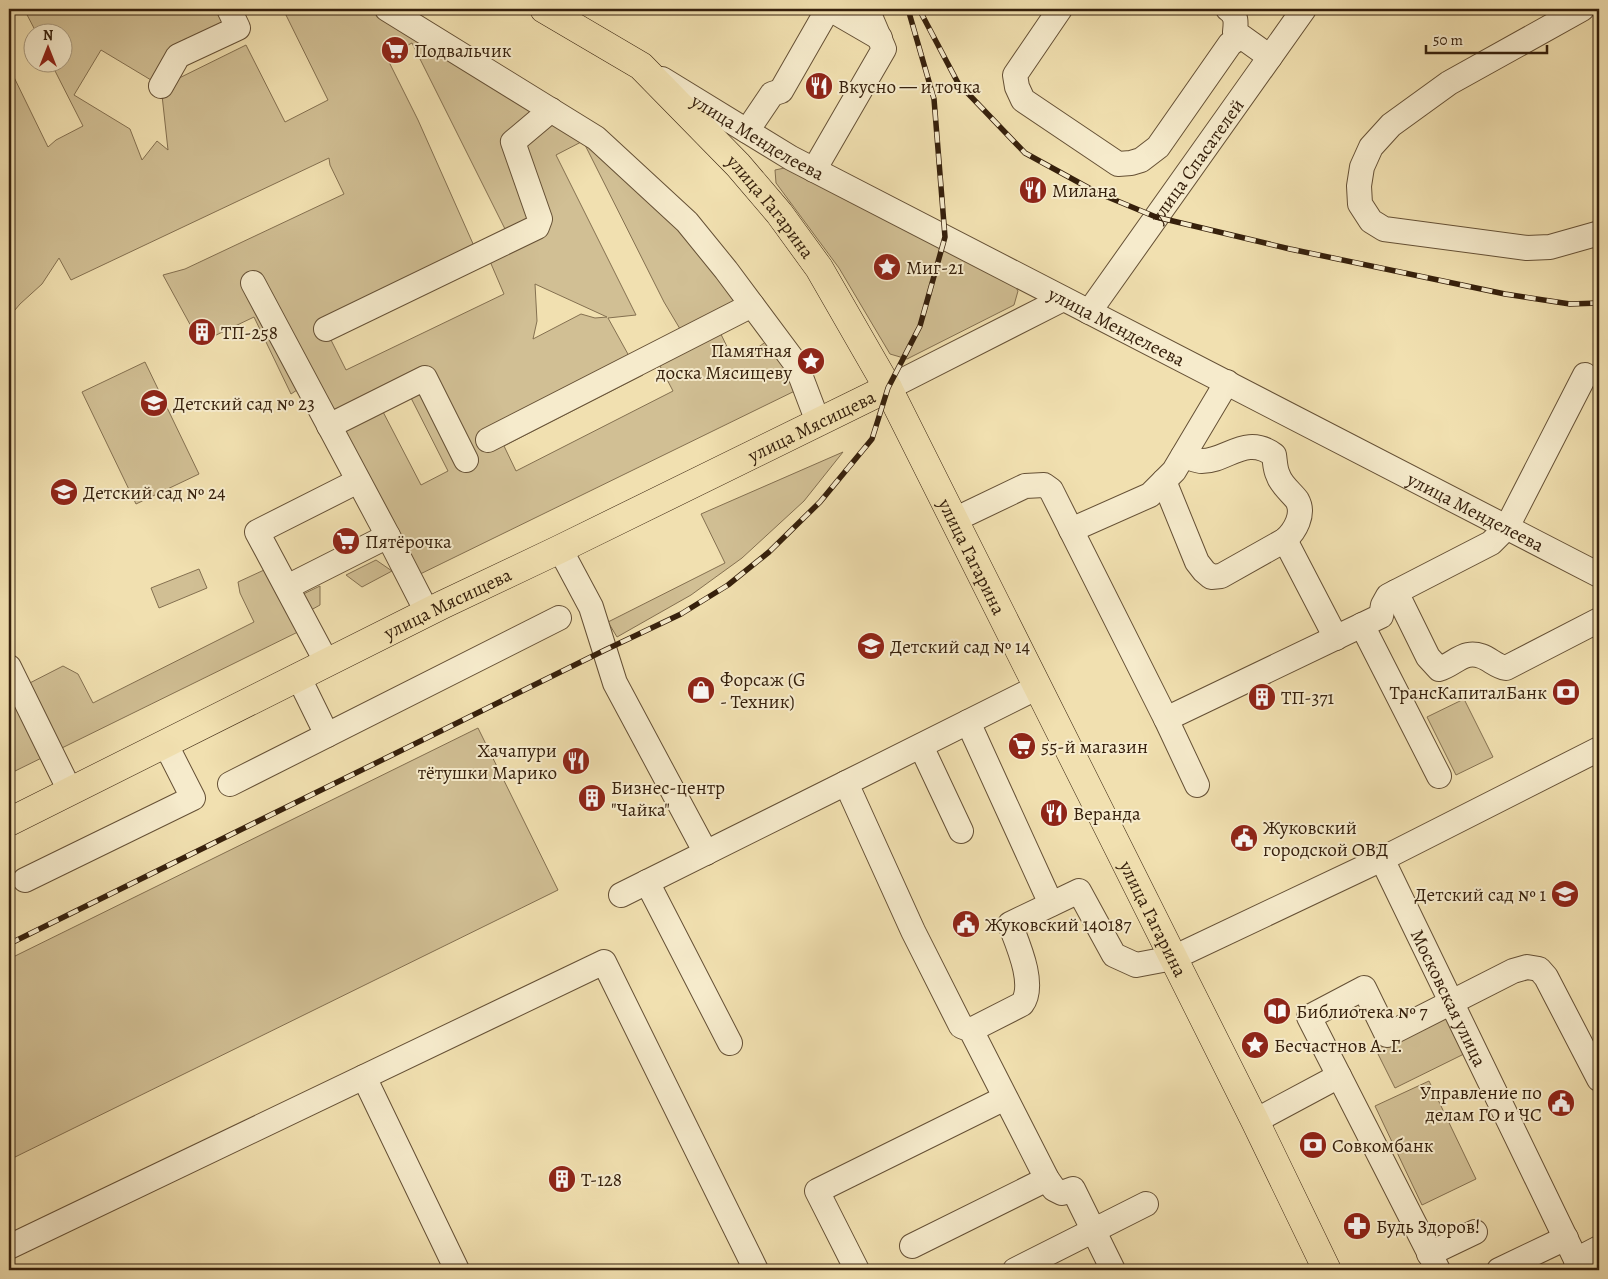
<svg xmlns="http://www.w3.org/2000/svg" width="1608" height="1279" viewBox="0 0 1608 1279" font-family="Alegreya,serif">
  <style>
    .green { fill: #d1bf94; stroke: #847050; fill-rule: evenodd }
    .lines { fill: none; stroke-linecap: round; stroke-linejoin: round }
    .minor-casing { stroke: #655035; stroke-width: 26 }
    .major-casing { stroke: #36200c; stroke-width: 29 }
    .minor { stroke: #f6ebcc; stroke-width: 24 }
    .major { stroke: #f1e0b0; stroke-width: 28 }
    .rail-casing { stroke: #36200c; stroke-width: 5.5 }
    .rail { stroke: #f6ebcc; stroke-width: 4; stroke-dasharray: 11; stroke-linecap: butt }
    .labels { text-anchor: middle; stroke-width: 4; stroke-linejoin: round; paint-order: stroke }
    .poi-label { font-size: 19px; fill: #36200c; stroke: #f6ebcc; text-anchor: start }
    .street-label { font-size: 19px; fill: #36200c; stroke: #f6ebcc }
  </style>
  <rect width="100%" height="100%" fill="#f1e0b0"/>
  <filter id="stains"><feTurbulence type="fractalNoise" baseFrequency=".004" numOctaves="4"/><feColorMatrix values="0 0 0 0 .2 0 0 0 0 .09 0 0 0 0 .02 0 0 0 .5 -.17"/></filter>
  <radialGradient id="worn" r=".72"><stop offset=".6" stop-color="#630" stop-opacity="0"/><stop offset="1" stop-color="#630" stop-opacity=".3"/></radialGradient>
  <path class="green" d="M24 9H128L130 13 139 9H229L238 28 178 56 163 86 246 45 285 122 328 100 283 9H389L596 138 752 305 716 324 733 359 760 346 775 335 805 386 410 579 306 384 291 394 254 317 212 337 204 321 192 328 163 275 185 269 344 194 330 165 329 158 71 280 59 258 42 284 20 304 9 317V252L11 251 9 246V67L48 147 56 140 83 126 51 63 62 62V32H36ZM412 43 510 239 486 252 504 294 346 370 326 330 478 255 418 120 386 56ZM101 50 161 86 168 150 157 141 142 160 130 129 74 95ZM583 141 664 302 686 339 660 352V366L673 391 516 471 504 446 643 375 634 365 608 318 636 315 556 155ZM535 284 607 317 595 318 581 314 533 339 537 321ZM409 394 448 471 421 485 381 408Z
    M789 167 1010 278 1018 291 1014 305 907 359 890 354 839 268 776 183 775 170Z
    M145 362 199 474 136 504 82 392Z
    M843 452 804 501 742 558 691 595 617 637 608 622 725 563 701 514Z
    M376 560 392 571 362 587 346 575Z
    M275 565 293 599 320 586V605L302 615 308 627 9 774V704L24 697 20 688 63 666 78 674 93 703 254 622 240 593 238 582Z
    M199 569 207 588 159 608 151 588Z
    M1464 699 1493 757 1456 775 1427 717Z
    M478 728 558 890 9 1160V959Z
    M1446 1008 1468 1052 1395 1088 1373 1044Z
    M1429 1081 1476 1179 1422 1205 1375 1106Z"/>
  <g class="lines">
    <defs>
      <g id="minor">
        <path d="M387 9 596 138 687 222 726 270 796 364 818 422"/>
        <path d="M830 9 880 38"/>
        <path d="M1060 9 1015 75 1017 87 1023 100 1118 164 1131 163 1141 160 1158 147 1230 44 1240 37"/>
        <path d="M1228 9C1237 15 1236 23 1235 32L1270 57"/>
        <path d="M1582 9 1449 83 1391 125 1371 147 1362 167 1359 186 1360 204 1371 221 1384 229 1527 248 1550 247 1596 234H1599"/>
        <path id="s1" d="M662 79 791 158 1599 575"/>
        <path d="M161 86 178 56 238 28 229 9"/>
        <path d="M747 131 772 94 781 91 828 9"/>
        <path d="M814 170 884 49 867 9"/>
        <path d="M253 283 388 536 427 612"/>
        <path id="s2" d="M1089 312 1304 9"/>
        <path d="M326 329 537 227 540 219 513 142 551 110"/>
        <path d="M888 388 1063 299"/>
        <path d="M329 426 425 378 466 460"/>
        <path d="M488 440 752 305"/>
        <path d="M1164 481 1197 562 1204 571 1211 577 1221 576 1285 540C1295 531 1305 514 1297 500 1291 492 1281 485 1278 475 1275 469 1275 461 1274 455 1246 434 1227 461 1202 461 1196 461 1189 457 1183 456"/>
        <path d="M954 520 1025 486 1044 485 1051 490 1166 719 1197 785"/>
        <path d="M1071 530 1150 495 1174 471 1227 382"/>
        <path d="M1285 540 1336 638"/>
        <path d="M560 549 591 607 615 683 706 853"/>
        <path d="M287 587 388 536"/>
        <path d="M1396 592 1428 657 1439 669C1450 666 1458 657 1468 655 1485 652 1493 666 1506 668L1599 620"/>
        <path d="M1362 625 1439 776"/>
        <path d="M327 663 257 532 358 481"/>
        <path d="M9 667 70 791"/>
        <path d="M298 676 327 735"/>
        <path d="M1038 687 846 783 913 931 961 1026 971 1030 1047 1179 1054 1189 1062 1193 1073 1189 1113 1270"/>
        <path d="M1166 719 1381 616 1383 605 1388 596 1491 543 1507 527 1585 375"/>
        <path d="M968 722 1051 904"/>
        <path d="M921 746 961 831"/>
        <path d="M230 784 559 618"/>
        <path id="s3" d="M1382 859 1581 1270"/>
        <path d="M25 880 193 798 165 743"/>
        <path d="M647 882 730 1043"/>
        <path d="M621 895 846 783"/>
        <path d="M971 1030 1022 1004C1036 985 1018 945 1010 924L1079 891 1114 955 1136 965 1173 958 1382 859 1599 749"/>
        <path d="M364 1077 457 1270"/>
        <path d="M1255 1121 1339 1076"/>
        <path d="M912 1246 1047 1179"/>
        <path d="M9 1247 604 962 756 1270"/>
        <path d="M1429 1254 1475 1232"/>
        <path d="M1576 1260 1599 1248"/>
        <path d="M857 1270 817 1191 1005 1098"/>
        <path d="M1015 1270 1146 1204"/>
        <path d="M1438 1270 1309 1017 1364 988 1387 1035 1513 971 1527 967 1539 969 1546 977 1599 1079"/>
        <path d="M1499 1270 1566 1238"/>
      </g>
      <g id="major">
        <path id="s4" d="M544 9 641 66 738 165 779 213 819 268 888 388 1255 1121 1327 1270"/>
        <path id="s5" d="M9 822 442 605 560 549 888 388"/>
      </g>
    </defs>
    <use href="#minor" class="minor-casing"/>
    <use href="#major" class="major-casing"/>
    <use href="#minor" class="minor"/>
    <use href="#major" class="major"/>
    <defs>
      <path id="rail" d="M919 9 958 83 1025 153 1098 193 1156 217 1290 249 1505 294 1570 304 1599 303
        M9 944 605 650 681 614 728 585 769 552 820 502 872 439 888 388 920 326 945 237 934 99 908 9"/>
    </defs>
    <use href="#rail" class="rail-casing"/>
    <use href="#rail" class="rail"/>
  </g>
  <defs>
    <symbol id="supermarket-disc" viewBox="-11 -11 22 22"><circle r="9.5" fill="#8f2418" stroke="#f6ebcc"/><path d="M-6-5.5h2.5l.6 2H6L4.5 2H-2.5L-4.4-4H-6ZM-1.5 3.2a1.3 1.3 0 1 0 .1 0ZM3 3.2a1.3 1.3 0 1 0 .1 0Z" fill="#fff"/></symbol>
    <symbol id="restaurant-disc" viewBox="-11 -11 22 22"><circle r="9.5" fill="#8f2418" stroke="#f6ebcc"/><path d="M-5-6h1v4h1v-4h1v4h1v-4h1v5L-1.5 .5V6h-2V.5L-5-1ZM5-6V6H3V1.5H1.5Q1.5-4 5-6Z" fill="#fff"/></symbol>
    <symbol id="sight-disc" viewBox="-11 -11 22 22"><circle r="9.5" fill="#8f2418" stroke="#f6ebcc"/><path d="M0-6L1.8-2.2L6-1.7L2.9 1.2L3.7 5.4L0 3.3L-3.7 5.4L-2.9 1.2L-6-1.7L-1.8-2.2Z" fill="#fff"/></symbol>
    <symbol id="building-disc" viewBox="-11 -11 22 22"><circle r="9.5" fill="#8f2418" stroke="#f6ebcc"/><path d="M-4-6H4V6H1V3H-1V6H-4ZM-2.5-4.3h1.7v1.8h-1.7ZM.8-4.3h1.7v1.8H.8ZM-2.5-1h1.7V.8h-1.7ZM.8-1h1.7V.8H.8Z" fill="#fff"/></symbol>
    <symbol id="school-disc" viewBox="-11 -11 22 22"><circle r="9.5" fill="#8f2418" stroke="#f6ebcc"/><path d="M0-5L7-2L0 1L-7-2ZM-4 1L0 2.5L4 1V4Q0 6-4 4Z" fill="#fff"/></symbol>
    <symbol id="shop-disc" viewBox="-11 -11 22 22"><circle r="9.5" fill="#8f2418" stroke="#f6ebcc"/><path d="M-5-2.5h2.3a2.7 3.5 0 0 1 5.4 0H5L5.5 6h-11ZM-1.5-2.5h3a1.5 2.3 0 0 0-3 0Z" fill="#fff"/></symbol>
    <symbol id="bank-disc" viewBox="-11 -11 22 22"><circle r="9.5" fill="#8f2418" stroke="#f6ebcc"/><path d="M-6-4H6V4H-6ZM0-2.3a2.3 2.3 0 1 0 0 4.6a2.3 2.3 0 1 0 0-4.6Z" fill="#fff"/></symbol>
    <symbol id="civic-disc" viewBox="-11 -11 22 22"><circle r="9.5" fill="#8f2418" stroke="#f6ebcc"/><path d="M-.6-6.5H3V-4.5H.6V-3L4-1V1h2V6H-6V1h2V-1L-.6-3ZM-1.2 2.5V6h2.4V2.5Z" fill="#fff"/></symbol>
    <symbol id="library-disc" viewBox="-11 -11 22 22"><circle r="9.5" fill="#8f2418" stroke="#f6ebcc"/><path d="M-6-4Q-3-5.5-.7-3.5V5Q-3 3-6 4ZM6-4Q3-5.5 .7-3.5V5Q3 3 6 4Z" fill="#fff"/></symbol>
    <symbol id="pharmacy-disc" viewBox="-11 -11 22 22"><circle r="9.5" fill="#8f2418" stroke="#f6ebcc"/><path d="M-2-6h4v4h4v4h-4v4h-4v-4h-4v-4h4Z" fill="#fff"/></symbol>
  </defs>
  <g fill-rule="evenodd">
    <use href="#supermarket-disc" x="379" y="34" width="32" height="32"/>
    <use href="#restaurant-disc" x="803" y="70" width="32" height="32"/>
    <use href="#restaurant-disc" x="1017" y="174" width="32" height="32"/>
    <use href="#sight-disc" x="871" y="251" width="32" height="32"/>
    <use href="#building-disc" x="186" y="316" width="32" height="32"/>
    <use href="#sight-disc" x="795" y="345" width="32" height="32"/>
    <use href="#school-disc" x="138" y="387" width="32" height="32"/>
    <use href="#school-disc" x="48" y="476" width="32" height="32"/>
    <use href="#supermarket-disc" x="330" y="525" width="32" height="32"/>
    <use href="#school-disc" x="855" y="630" width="32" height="32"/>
    <use href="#shop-disc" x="685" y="674" width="32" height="32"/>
    <use href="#bank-disc" x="1550" y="676" width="32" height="32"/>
    <use href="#building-disc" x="1246" y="681" width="32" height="32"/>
    <use href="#supermarket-disc" x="1006" y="730" width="32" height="32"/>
    <use href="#restaurant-disc" x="560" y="745" width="32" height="32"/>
    <use href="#building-disc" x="576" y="782" width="32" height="32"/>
    <use href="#restaurant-disc" x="1038" y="797" width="32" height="32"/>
    <use href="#civic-disc" x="1228" y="822" width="32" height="32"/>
    <use href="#school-disc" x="1549" y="878" width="32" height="32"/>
    <use href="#civic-disc" x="950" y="908" width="32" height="32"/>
    <use href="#library-disc" x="1261" y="995" width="32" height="32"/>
    <use href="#sight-disc" x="1239" y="1029" width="32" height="32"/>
    <use href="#civic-disc" x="1545" y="1087" width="32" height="32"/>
    <use href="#bank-disc" x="1297" y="1129" width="32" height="32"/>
    <use href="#building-disc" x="546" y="1163" width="32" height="32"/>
    <use href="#pharmacy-disc" x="1341" y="1210" width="32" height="32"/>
  </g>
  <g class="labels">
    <g class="poi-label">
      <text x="414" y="57">Подвальчик</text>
      <text x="838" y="93">Вкусно — и точка</text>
      <text x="1052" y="197">Милана</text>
      <text x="906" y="274">Миг-21</text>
      <text x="221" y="339">ТП-258</text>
      <text x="792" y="357" text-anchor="end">Памятная<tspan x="792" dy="22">доска Мясищеву</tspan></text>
      <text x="173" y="410">Детский сад № 23</text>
      <text x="83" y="499">Детский сад № 24</text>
      <text x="365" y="548">Пятёрочка</text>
      <text x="890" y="653">Детский сад № 14</text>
      <text x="720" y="686">Форсаж (G<tspan x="720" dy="22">- Техник)</tspan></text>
      <text x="1547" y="699" text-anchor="end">ТрансКапиталБанк</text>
      <text x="1281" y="704">ТП-371</text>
      <text x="1041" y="753">55-й магазин</text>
      <text x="557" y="757" text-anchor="end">Хачапури<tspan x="557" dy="22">тётушки Марико</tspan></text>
      <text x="611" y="794">Бизнес-центр<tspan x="611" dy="22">"Чайка"</tspan></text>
      <text x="1073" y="820">Веранда</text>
      <text x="1263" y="834">Жуковский<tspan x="1263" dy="22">городской ОВД</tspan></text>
      <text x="1546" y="901" text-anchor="end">Детский сад № 1</text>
      <text x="985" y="931">Жуковский 140187</text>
      <text x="1296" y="1018">Библиотека № 7</text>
      <text x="1274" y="1052">Бесчастнов А. Г.</text>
      <text x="1542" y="1099" text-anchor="end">Управление по<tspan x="1542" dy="22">делам ГО и ЧС</tspan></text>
      <text x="1332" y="1152">Совкомбанк</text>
      <text x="581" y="1186">Т-128</text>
      <text x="1376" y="1233">Будь Здоров!</text>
    </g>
    <g class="street-label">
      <text dy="7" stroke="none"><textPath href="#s1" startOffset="112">улица Менделеева</textPath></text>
      <text dy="7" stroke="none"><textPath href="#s2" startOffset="186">улица Спасателей</textPath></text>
      <text dy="7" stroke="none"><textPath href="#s4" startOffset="304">улица Гагарина</textPath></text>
      <text dy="7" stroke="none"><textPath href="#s1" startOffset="518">улица Менделеева</textPath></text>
      <text dy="7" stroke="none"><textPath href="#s5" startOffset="895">улица Мясищева</textPath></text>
      <text dy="7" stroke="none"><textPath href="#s1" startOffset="922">улица Менделеева</textPath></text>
      <text dy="7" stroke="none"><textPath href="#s4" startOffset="709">улица Гагарина</textPath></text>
      <text dy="7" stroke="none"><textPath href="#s5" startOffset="490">улица Мясищева</textPath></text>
      <text dy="7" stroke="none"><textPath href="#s4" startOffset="1114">улица Гагарина</textPath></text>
      <text dy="7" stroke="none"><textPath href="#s3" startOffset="154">Московская улица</textPath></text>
    </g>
  </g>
  <rect width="1608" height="1279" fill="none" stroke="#f1e0b0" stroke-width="30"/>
  <rect x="10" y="10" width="1588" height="1259" fill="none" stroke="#36200c" stroke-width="2.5"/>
  <rect x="15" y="15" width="1578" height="1249" fill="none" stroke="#36200c"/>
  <g transform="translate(48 48)"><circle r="24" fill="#f6ebcc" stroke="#a99a7f"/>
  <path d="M0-4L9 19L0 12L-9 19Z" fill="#8f2418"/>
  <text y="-8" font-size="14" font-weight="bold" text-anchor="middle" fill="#36200c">N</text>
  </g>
  <path d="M1426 45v8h121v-8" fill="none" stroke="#36200c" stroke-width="2.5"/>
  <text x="1433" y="45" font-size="15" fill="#36200c" stroke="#f6ebcc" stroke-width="4" paint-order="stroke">50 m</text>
  <rect width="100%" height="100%" filter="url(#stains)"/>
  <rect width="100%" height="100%" fill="url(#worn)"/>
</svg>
